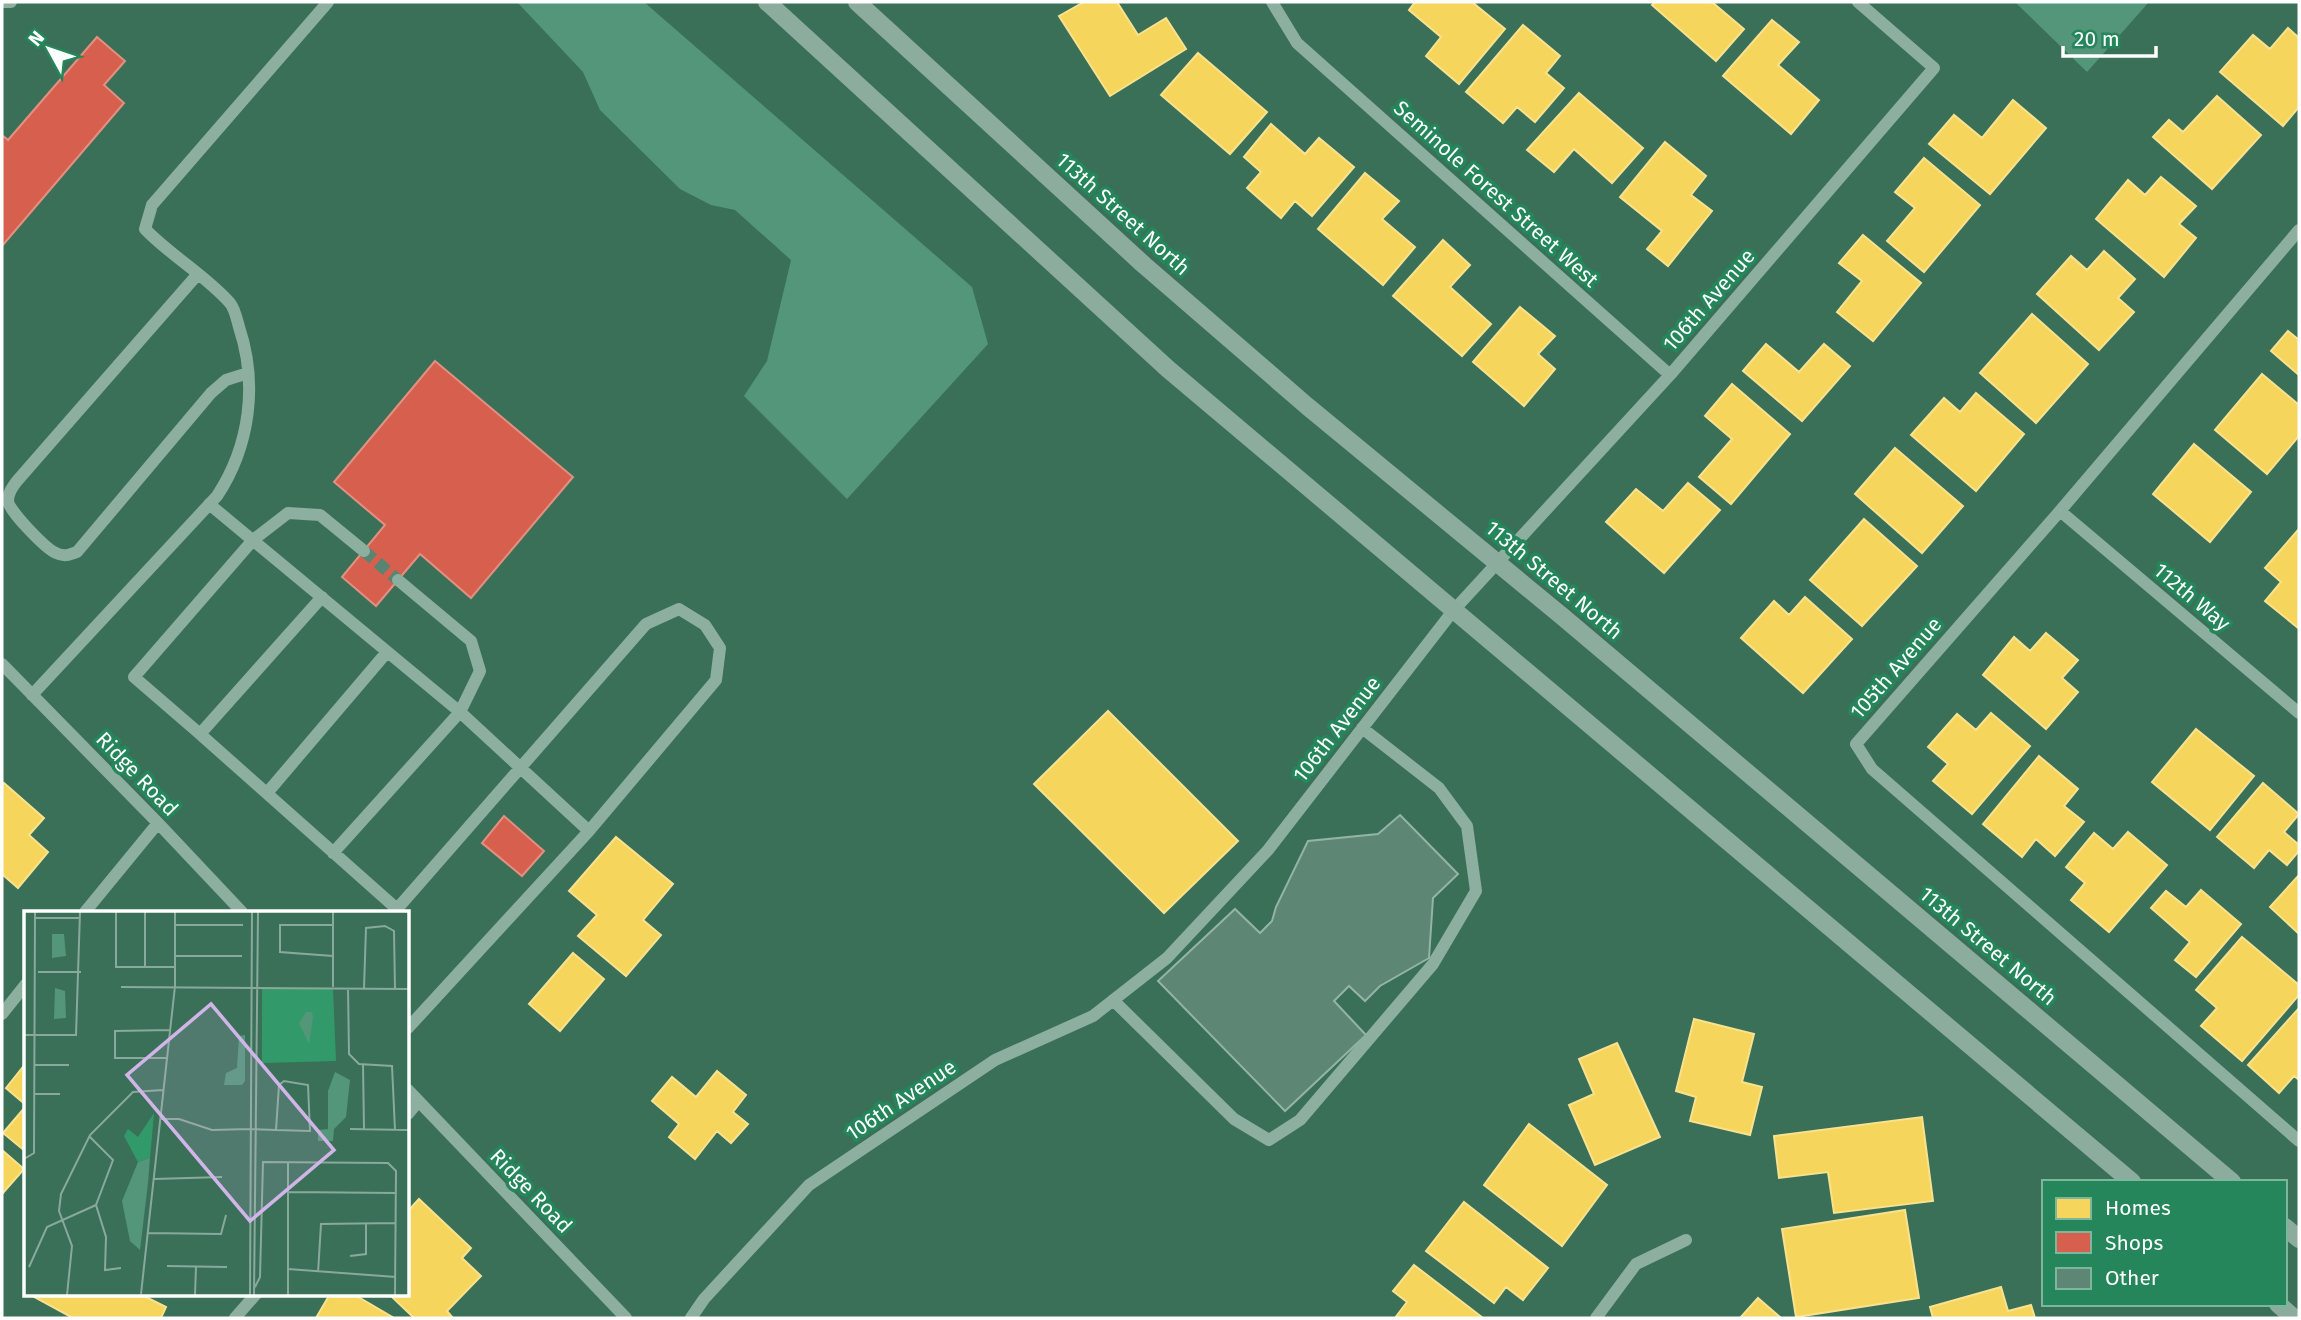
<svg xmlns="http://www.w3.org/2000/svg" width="2301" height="1320" viewBox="0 0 2301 1320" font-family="'Fira Sans',sans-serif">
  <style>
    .water { fill: #539679 }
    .homes { fill: #f6d55c; stroke: #f9e28d; stroke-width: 2 }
    .shops { fill: #d6604d; stroke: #e29082; stroke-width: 2 }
    .building { fill: #5e8674; stroke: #94b4a6; stroke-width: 2 }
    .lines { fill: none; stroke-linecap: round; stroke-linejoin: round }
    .minor-tunnel { stroke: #588571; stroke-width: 12; stroke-dasharray: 12 6; stroke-linecap: butt }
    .minor { stroke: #8daf9f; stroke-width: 12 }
    .major { stroke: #8cac9e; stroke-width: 18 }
    .labels { text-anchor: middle; stroke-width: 7; stroke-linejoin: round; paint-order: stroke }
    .street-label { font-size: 21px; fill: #fff; stroke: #24865a }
    .inset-road { fill: none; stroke: #89a99b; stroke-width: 2 }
    .view { fill: #d1b5e9; fill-opacity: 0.15; stroke: #d1b5e9; stroke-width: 3.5 }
    .inset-edge { fill: none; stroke: #fff; stroke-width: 3.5 }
  </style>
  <rect width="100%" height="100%" fill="#3a7058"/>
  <path class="water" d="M517 2H644L972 287 988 344 847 499 744 396 767 361 791 260 735 210 711 205 680 189 600 110 583 72Z
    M2015 2H2149L2087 72Z"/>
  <path class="homes" d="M1084 2H1117L1138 35 1166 18 1186 49 1110 96 1059 16Z
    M1415 2H1472L1505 29 1459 84 1426 56 1441 37 1409 10Z
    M1655 2H1712L1744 29 1716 61 1652 5Z
    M1772 20 1799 42 1778 65 1819 100 1791 134 1723 76Z
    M1523 25 1560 56 1546 73 1564 88 1535 122 1517 107 1503 123 1466 92Z
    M2288 28 2299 38V107L2283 126 2220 72 2253 35 2270 49Z
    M1198 53 1267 112 1230 154 1161 95Z
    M1579 93 1643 148 1612 183 1574 149 1554 172 1527 150Z
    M2217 96 2261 135 2212 189 2153 137 2169 120 2183 132Z
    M2013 100 2046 128 1990 194 1929 144 1954 115 1982 138Z
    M1271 124 1305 154 1319 138 1354 167 1312 216 1295 201 1281 218 1247 188 1261 172 1244 157Z
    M1665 142 1706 176 1691 195 1712 211 1668 266 1647 249 1662 231 1620 197Z
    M1924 158 1980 205 1924 272 1887 241 1915 208 1895 192Z
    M1365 173 1399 201 1382 219 1415 247 1383 285 1318 229Z
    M2161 177 2196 206 2179 224 2196 238 2164 277 2096 219 2128 180 2145 195Z
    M1863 235 1921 283 1873 341 1837 312 1862 281 1839 263Z
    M1443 240 1470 265 1450 287 1491 324 1462 356 1393 296Z
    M2104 251 2135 279 2118 298 2134 312 2099 350 2037 294 2071 256 2087 270Z
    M1520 307 1555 336 1538 354 1555 369 1524 406 1473 362Z
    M2032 314 2088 364 2036 423 1980 373Z
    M2288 331 2299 340V375L2271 351Z
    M1766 344 1799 372 1824 344 1850 366 1802 421 1743 371Z
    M2262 374 2299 405V436L2267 474 2215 430Z
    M1732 384 1790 434 1731 504 1699 477 1732 439 1705 416Z
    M1976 393 2024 434 1976 491 1911 435 1944 398 1960 412Z
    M2194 444 2251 492 2210 542 2153 494Z
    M1895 448 1963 506 1922 553 1855 494Z
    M1688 483 1720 510 1664 573 1606 522 1636 489 1663 511Z
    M1864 519 1917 566 1862 626 1810 580Z
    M2298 530 2299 531 2298 628 2265 601 2281 582 2265 568Z
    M1805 597 1852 639 1803 693 1741 638 1774 601 1789 615Z
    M2046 633 2078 660 2062 678 2078 692 2046 729 1983 675 2014 637 2030 651Z
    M1108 711 1238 841 1164 913 1034 784Z
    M1991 713 2030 746 1972 814 1933 781 1948 764 1928 747 1957 714 1976 730Z
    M2196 729 2254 776 2210 830 2152 782Z
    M2039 756 2078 789 2064 806 2084 822 2055 856 2036 839 2022 857 1983 824Z
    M4 783 44 818 29 835 48 852 18 888 2 874V786Z
    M2263 783 2299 814 2284 832 2299 845V851L2287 865 2269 850 2254 868 2217 837Z
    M2128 832 2167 865 2109 932 2071 900 2085 883 2066 867 2094 833 2113 849Z
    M616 837 673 884 643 920 661 935 626 976 578 936 597 915 569 891Z
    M2299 875V934L2270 907Z
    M2201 890 2241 924 2196 977 2175 960 2190 942 2151 908 2166 891 2186 907Z
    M2242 937 2299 985V995L2242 1061 2201 1026 2217 1008 2196 990Z
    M573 953 604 979 560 1031 529 1004Z
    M2299 1008V1080L2294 1076 2279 1093 2248 1065Z
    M1694 1019 1754 1034 1742 1082 1762 1087 1750 1135 1690 1121 1696 1097 1676 1091Z
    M1617 1043 1660 1137 1595 1165 1569 1105 1594 1094 1579 1059Z
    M26 1063V1105L6 1088Z
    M717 1071 746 1095 733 1112 748 1124 731 1143 717 1131 695 1159 669 1137 679 1124 652 1101 672 1077 696 1097Z
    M26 1106V1152L3 1133Z
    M1922 1117 1933 1201 1834 1213 1828 1172 1779 1178 1774 1136Z
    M1529 1124 1607 1185 1562 1246 1484 1185Z
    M2 1150 24 1169 2 1194Z
    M419 1199 471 1248 462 1258 481 1276 447 1311 453 1318H414L389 1294H408V1211Z
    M1464 1202 1548 1268 1523 1300 1506 1287 1494 1303 1426 1251Z
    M1905 1210 1919 1298 1796 1317 1782 1229Z
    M1414 1265 1483 1318H1395L1407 1302 1393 1291Z
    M2001 1287 2008 1311 2031 1305 2035 1318H1933L1930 1307Z
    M29 1294H140L166 1307 161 1318H73Z
    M330 1294H353L394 1318H316Z
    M1758 1298 1781 1318H1740Z"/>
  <path class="shops" d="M97 37 125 61 104 85 124 103 2 246V135L8 140Z
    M435 361 573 477 471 598 420 554 376 606 342 577 385 525 334 482Z
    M504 816 544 851 522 876 482 843Z"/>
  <path class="building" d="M1400 815 1458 874 1433 898 1429 958 1380 986 1365 1001 1349 986 1334 1001 1366 1035 1285 1111 1158 981 1235 909 1260 933 1272 921 1276 907 1308 841 1378 834Z"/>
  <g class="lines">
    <path class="minor-tunnel" d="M364 551 398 580"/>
    <path class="minor" d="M2 2H11
      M1272 2 1297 43 1670 375
      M2299 230 2060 511 1856 744 1872 769 2299 1141
      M197 275 17 481C12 488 8 493 8 501 9 511 46 549 56 553 64 557 69 555 77 552L211 393 226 380 248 373
      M209 504 460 712 589 831 408 1028
      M2060 511 2299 713
      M322 597 200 734 397 909 646 624 679 609 705 625 720 648 716 680 589 831
      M2 664 158 823 242 912
      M32 695 217 496C250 446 258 384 239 327 237 320 235 309 230 303 205 275 171 256 145 229L152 205 328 2
      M200 734 134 677 253 540 288 513 320 515 364 551
      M267 793 387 652
      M333 853 460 712 480 671 471 641 398 580
      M85 912 158 823
      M1113 1000 1234 1119 1269 1140 1300 1120 1433 964 1476 891 1467 826 1439 788 1362 728
      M2 1014 26 984
      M408 1090 626 1318
      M408 1114 418 1102
      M235 1318 256 1294
      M691 1318 704 1299 809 1185 995 1060 1093 1016 1167 958 1268 850 1453 611 1670 375 1934 68 1858 2
      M1596 1318 1636 1264 1686 1240"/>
    <path class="major" d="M767 2 1168 369 2132 1182
      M857 2 1144 265 1307 406 1563 617 2232 1182
      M2285 1227 2299 1239
      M2278 1304 2294 1318"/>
  </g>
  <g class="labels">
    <g class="street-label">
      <text transform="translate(1496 194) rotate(42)" y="7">Seminole Forest Street West</text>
      <text transform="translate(1123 214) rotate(42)" y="7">113th Street North</text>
      <text transform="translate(1709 300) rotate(-49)" y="7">106th Avenue</text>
      <text transform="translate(1554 580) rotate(40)" y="7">113th Street North</text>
      <text transform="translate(2192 597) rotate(40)" y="7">112th Way</text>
      <text transform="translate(1896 668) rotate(-49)" y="7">105th Avenue</text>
      <text transform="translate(1337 729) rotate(-52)" y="7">106th Avenue</text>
      <text transform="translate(137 774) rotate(46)" y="7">Ridge Road</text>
      <text transform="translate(1988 946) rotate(40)" y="7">113th Street North</text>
      <text transform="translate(901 1100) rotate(-34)" y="7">106th Avenue</text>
      <text transform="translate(531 1191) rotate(46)" y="7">Ridge Road</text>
    </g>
  </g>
  <g transform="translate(24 911)">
    <rect width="385" height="385" fill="#3a7058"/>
    <path d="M238 77 309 78 312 150 238 152ZM130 202 126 247 114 251 100 225 104 218 114 226Z" fill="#329a6a"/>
    <path d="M28 23H40L42 45 28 47ZM31 77 41 80 42 107 30 108ZM282 101H288L289 107 285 133 275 112ZM221 124V170L218 174H200L202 162 213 157 215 125ZM311 161 326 169 322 206 310 218 309 230H294V219L304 218V180ZM126 247 124 272 116 339 106 330 98 290 114 251Z" fill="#539679"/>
    <path class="inset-road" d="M92 1V56H151M121 1V57M11 7H56M151 14H219M309 14H256V41L309 45M151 45H218M14 61H57M97 76 385 78M309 76V1M324 77 325 143 335 153 368 155 371 219M340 77 342 17 361 15 370 20 371 78M0 124H52L56 1M143 147H91V120L146 119M11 154H45M339 154 340 218M10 183H36M136 208H155L188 219 226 218 252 219 286 220 284 174 260 170 255 174 252 219M326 218 385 219M65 225 89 249 72 294 82 326 81 359 97 357M0 248 10 242 11 1M130 268 198 266M264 281 372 282M124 322 197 323 202 304M326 345 342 343V312M143 355 203 356M5 356 23 316 72 294M264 358 372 366M294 362 297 313 372 312M231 376 236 366 239 251 364 252 372 260 371 384M117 383 151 75V1M43 384 48 335 35 300 37 283 66 224 109 181 139 179M171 384 172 356M226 384 228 1M230 384 234 1M264 384V251"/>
    <path class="view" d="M187 93 310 239 226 310 103 164Z"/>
    <rect width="385" height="385" class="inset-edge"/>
  </g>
  <rect width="2301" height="1320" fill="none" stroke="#ffffff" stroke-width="7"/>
  <rect x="2042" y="1180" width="245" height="126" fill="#24865a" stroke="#7cb69c" stroke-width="2"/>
  <rect x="2056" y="1198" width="35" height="21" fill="#f6d55c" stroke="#7cb69c" stroke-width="2"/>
  <text x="2105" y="1215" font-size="21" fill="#ffffff">Homes</text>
  <rect x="2056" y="1232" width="35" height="21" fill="#d6604d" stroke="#7cb69c" stroke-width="2"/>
  <text x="2105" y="1250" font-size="21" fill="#ffffff">Shops</text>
  <rect x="2056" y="1268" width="35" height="21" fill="#5e8674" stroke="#7cb69c" stroke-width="2"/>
  <text x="2105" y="1285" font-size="21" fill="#ffffff">Other</text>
  <g transform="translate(49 49) rotate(310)" stroke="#24865a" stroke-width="5" paint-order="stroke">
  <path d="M0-5L12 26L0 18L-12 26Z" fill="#ffffff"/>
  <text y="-10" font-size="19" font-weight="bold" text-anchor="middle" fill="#ffffff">N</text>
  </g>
  <path d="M2063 46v10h93v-10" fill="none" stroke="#ffffff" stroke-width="3.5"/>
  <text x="2074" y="46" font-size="21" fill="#ffffff" stroke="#24865a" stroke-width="5" paint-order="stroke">20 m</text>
</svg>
